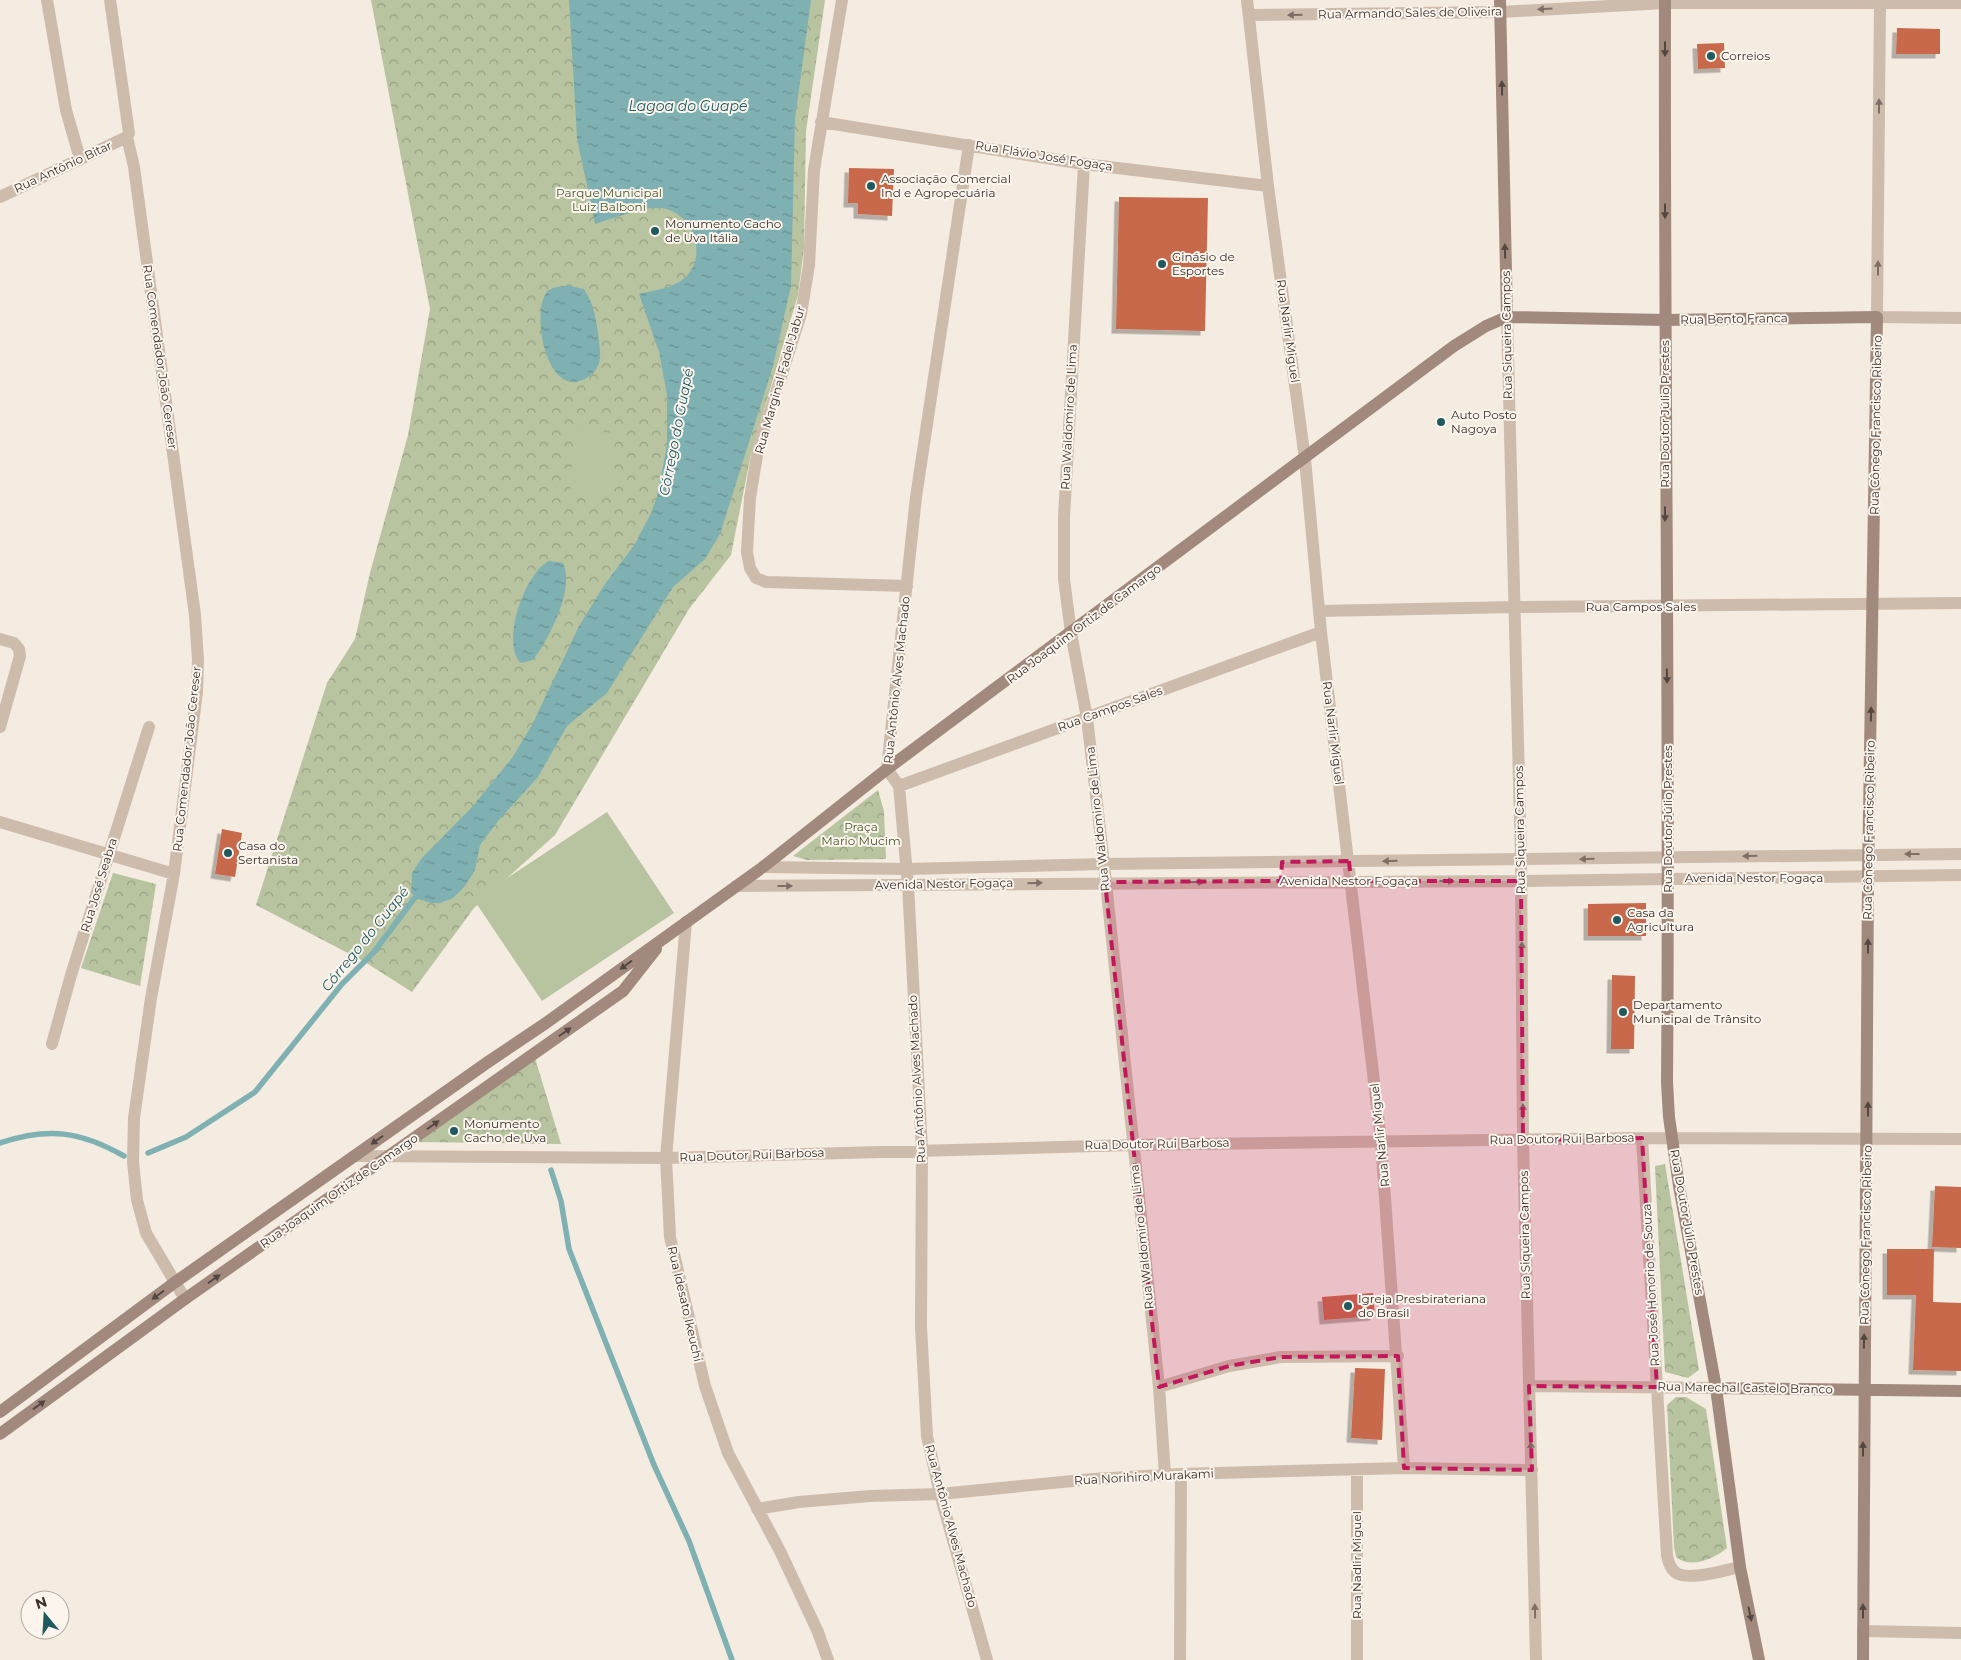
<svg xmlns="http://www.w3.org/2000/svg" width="1961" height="1660" viewBox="0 0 1961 1660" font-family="Montserrat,sans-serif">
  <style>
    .park { fill: url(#park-crowns) }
    .garden { fill: #b8c4a0 }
    .water { fill: url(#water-ripples) }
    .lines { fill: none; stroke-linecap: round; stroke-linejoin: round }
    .stream { stroke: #7fb0b2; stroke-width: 5.5 }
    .building { fill: #c8694b; filter: url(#shadow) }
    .street { stroke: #cdbbac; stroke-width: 12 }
    .secondary { stroke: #a18a7d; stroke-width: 12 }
    .oneway { fill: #7d6f65 }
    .oneway2 { fill: #544640 }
    .marked { fill: #c2185b; fill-opacity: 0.2; stroke: #c2185b; stroke-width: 4; stroke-dasharray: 10 6; stroke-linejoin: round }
    .poi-dot { fill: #1f5a5e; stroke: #fbf5ee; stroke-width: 2 }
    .labels { text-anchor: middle; stroke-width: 4; stroke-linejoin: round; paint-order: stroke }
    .street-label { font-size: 12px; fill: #3b302b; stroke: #fbf5ee }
    .poi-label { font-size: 12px; fill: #3b302b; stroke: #fbf5ee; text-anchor: start }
    .park-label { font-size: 12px; fill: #4a5a2e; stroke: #fbf5ee }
    .water-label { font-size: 14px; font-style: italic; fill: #1f5a5e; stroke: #fbf5ee }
  </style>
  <defs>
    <pattern id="park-crowns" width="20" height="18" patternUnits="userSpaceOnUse" patternTransform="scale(1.25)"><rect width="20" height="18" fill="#b8c4a0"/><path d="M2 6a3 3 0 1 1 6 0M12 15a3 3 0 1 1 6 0" fill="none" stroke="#97a083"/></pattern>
    <pattern id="water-ripples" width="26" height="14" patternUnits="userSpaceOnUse" patternTransform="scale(1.25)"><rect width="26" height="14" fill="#7fb0b2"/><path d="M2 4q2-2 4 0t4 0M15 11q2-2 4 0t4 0" fill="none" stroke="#699091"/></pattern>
    <filter id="shadow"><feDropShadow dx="-4.5" dy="4.5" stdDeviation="0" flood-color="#0004"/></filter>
  </defs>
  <rect width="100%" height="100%" fill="#f4ebe1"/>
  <path class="park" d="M371 0H825L806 131 804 248 798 295 751 454 731 555 689 609 555 835 474 908 412 992 365 962 256 905 327 683 355 639 370 573 408 435 430 309Z
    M878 790 884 811 886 859 807 860 793 856Z
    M113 873 156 884 140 986 81 968Z
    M535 1058 561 1144 418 1142Z
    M1665 1164 1699 1370 1688 1378 1665 1372 1655 1166Z
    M1676 1397H1686L1706 1409 1727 1548C1714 1559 1691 1569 1676 1557L1674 1547 1667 1405Z"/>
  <path class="garden" d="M574 430 615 433 611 497 570 495Z
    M607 812 674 913 542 1001 474 900Z"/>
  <path class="water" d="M569 0H811L795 119 791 286 773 366 720 534 705 559 673 587 607 693 567 726 538 777 498 821 480 845 475 870 465 886 453 898 440 903H431L415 898 411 892 412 873 421 859 472 807 512 758 532 725 579 626 605 584 635 544 651 513 657 497 667 445V395L659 352 639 294C655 290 674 288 686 277 708 254 693 213 662 208 644 206 612 219 595 224L577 138Z
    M570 286 584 289C596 307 598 330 600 351 601 361 598 369 591 375 547 409 529 309 548 291 554 286 563 286 570 286Z
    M549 561 563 563C575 589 549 639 533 660L521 663C500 644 525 572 549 561Z"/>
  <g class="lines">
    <path class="stream" d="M0 1143C48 1127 80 1131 124 1156
      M148 1153 186 1137 255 1092 342 984 374 952 419 892
      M551 1170 561 1201 569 1249 654 1465 689 1541 732 1660"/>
  </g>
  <path class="building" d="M1897 28 1940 29V54H1896Z
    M1724 43 1725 68 1698 69 1697 44Z
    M849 168 894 169 892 216 858 214V203H848Z
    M1119 197 1208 198 1205 331 1116 329Z
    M222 829 242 833 235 877 215 874Z
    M1646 903V936H1588V904Z
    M1612 975 1635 976 1634 1049H1611Z
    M1935 1186 1961 1187V1248L1932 1247Z
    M1887 1249H1934L1933 1302 1961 1303V1371L1913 1370 1916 1295H1887Z
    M1373 1293 1375 1316 1324 1320 1322 1297Z
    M1355 1368 1385 1369 1382 1440 1351 1438Z"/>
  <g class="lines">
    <path class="street" d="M47 0 66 110 80 159
      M110 0 129 133 127 137 134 167 195 615 198 660 197 692 174 874 151 998 134 1118 133 1162 137 1200 146 1233 185 1299
      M842 0 814 170 809 265 801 314 758 449 750 498 747 552 750 568 756 578 766 582 907 586
      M1247 0 1268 186 1305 459 1321 632 1381 1141 1404 1468
      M1880 0 1877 317 1961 318
      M1249 15 1500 12 1665 3H1961
      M821 122 1084 164 1268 186
      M969 145 916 497 887 769 899 786 908 885 922 1150 921 1327 927 1436 940 1494 987 1660
      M1084 164 1064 517V579L1071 633 1087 718 1104 864 1159 1387 1165 1475
      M0 197 127 137
      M1507 317 1521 859 1523 1140 1536 1660
      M1320 611 1515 607 1961 603
      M0 639 14 643 19 649 20 656 0 727
      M899 786 1321 632
      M0 822 174 874
      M763 867 907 869 1104 864 1961 854
      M736 886 1521 881 1961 875
      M686 922 666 1158 670 1237 705 1386 728 1453 780 1551 818 1632 828 1660
      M52 1044 71 975 149 727
      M1642 1138 1667 1555C1668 1561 1670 1568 1675 1572 1686 1582 1726 1570 1740 1567
      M354 1156 666 1158 1132 1145 1642 1138 1961 1139
      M1529 1386 1716 1388
      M1159 1387 1229 1366 1281 1357 1398 1356
      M1357 1470V1660
      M757 1509 799 1502 870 1496 940 1494 1093 1479 1181 1474 1404 1468 1532 1470
      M1863 1631 1961 1633
      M1180 1660 1181 1474"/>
    <path class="secondary" d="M1500 0 1507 317
      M1665 0C1664 361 1670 721 1667 1082L1669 1117 1679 1186 1716 1388 1740 1567 1759 1660
      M1716 1388 1961 1391
      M0 1412 174 1283 488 1062 546 1023 763 867 887 769 1454 346 1486 326 1507 317 1665 320 1877 317 1868 877 1863 1660
      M0 1434 185 1299 623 991 656 949"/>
  </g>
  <defs><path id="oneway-solid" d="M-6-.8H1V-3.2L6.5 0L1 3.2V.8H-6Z" transform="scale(1.25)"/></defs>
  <g class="oneway">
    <use href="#oneway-solid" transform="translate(1545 9) rotate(177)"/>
    <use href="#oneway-solid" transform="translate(1295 15) rotate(179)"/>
    <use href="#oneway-solid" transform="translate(1879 106) rotate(-90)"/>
    <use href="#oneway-solid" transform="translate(1878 268) rotate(-90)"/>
    <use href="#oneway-solid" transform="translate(1912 854) rotate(-180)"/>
    <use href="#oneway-solid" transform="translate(1750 856) rotate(179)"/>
    <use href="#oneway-solid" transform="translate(1587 859) rotate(179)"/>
    <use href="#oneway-solid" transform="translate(1390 861) rotate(179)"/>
    <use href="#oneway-solid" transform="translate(1447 881)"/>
    <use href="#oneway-solid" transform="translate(1197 882)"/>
    <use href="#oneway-solid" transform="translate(1035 883) rotate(-1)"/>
    <use href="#oneway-solid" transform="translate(785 886)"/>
    <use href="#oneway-solid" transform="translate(1522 949) rotate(-90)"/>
    <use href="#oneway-solid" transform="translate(1523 1111) rotate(-90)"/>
    <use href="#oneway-solid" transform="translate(1531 1449) rotate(-92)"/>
    <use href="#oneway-solid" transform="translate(1535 1611) rotate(-91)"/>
  </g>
  <g class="oneway2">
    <use href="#oneway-solid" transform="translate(1665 49) rotate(90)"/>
    <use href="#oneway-solid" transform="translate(1502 88) rotate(-91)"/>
    <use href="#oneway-solid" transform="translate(1665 211) rotate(90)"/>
    <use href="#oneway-solid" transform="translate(1505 251) rotate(-91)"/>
    <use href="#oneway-solid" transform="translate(1665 514) rotate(90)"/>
    <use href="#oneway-solid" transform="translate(1667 676) rotate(89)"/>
    <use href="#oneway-solid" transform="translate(1871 714) rotate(-89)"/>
    <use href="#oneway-solid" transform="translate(1868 946) rotate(-90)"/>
    <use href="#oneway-solid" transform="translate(626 965) rotate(144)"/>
    <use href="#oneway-solid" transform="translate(565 1032) rotate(-35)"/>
    <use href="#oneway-solid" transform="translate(1868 1109) rotate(-90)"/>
    <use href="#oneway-solid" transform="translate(433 1125) rotate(-35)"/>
    <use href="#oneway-solid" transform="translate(377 1140) rotate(145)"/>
    <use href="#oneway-solid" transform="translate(214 1279) rotate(-35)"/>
    <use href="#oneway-solid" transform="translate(158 1295) rotate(144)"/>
    <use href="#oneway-solid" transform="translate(1864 1341) rotate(-89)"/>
    <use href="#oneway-solid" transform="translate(39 1405) rotate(-36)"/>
    <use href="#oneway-solid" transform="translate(1863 1449) rotate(-90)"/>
    <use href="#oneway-solid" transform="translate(1863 1611) rotate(-90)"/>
    <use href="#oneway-solid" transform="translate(1750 1614) rotate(78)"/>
  </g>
  <path class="marked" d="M1349 861 1351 881H1521L1523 1140 1642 1138 1657 1387 1529 1386 1532 1470 1404 1468 1398 1356 1281 1357 1229 1366 1159 1387 1105 882 1281 881 1282 862Z"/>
  <g class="poi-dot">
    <circle cx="1711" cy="56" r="5"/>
    <circle cx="871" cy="186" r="5"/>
    <circle cx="655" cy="231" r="5"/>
    <circle cx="1162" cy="264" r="5"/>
    <circle cx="1441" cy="422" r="5"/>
    <circle cx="228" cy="853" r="5"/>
    <circle cx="1617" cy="920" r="5"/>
    <circle cx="1623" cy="1012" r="5"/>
    <circle cx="454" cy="1131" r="5"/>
    <circle cx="1348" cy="1306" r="5"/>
  </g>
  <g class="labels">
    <g class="street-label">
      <text transform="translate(1410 13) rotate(-1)" y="4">Rua Armando Sales de Oliveira</text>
      <text transform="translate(1044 156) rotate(9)" y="4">Rua Flávio José Fogaça</text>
      <text transform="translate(63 167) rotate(-25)" y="4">Rua Antônio Bitar</text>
      <text transform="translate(1734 319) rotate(-1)" y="4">Rua Bento Franca</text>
      <text transform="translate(1288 331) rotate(82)" y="4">Rua Narlir Miguel</text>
      <text transform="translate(1507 335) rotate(-91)" y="4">Rua Siqueira Campos</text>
      <text transform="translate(160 357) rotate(82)" y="4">Rua Comendador João Cereser</text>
      <text transform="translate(780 380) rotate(-74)" y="4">Rua Marginal Fadel Jabur</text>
      <text transform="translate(1665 414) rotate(-90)" y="4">Rua Doutor Júlio Prestes</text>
      <text transform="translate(1069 417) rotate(-87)" y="4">Rua Waldomiro de Lima</text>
      <text transform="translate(1876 425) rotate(-89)" y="4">Rua Cônego Francisco Ribeiro</text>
      <text x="1641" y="611">Rua Campos Sales</text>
      <text transform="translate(1084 624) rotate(-37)" y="4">Rua Joaquim Ortiz de Camargo</text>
      <text transform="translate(897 680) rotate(-84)" y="4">Rua Antônio Alves Machado</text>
      <text transform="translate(1110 709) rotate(-20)" y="4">Rua Campos Sales</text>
      <text transform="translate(1333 733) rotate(83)" y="4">Rua Narlir Miguel</text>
      <text transform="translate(187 759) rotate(-84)" y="4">Rua Comendador João Cereser</text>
      <text transform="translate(1098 819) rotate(-96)" y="4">Rua Waldomiro de Lima</text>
      <text transform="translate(1668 819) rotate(-90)" y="4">Rua Doutor Júlio Prestes</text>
      <text transform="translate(1520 830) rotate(-91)" y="4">Rua Siqueira Campos</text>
      <text transform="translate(1869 830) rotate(-89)" y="4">Rua Cônego Francisco Ribeiro</text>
      <text x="1754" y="882">Avenida Nestor Fogaça</text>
      <text x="1349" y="885">Avenida Nestor Fogaça</text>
      <text transform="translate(944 884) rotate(-1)" y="4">Avenida Nestor Fogaça</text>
      <text transform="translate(99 885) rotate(-73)" y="4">Rua José Seabra</text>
      <text transform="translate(917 1079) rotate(-93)" y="4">Rua Antônio Alves Machado</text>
      <text transform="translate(1380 1135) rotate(-96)" y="4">Rua Narlir Miguel</text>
      <text transform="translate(1562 1139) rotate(-1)" y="4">Rua Doutor Rui Barbosa</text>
      <text transform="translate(1157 1144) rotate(-1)" y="4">Rua Doutor Rui Barbosa</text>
      <text transform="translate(752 1155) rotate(-2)" y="4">Rua Doutor Rui Barbosa</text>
      <text transform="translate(339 1191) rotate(-35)" y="4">Rua Joaquim Ortiz de Camargo</text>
      <text transform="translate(1687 1222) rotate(80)" y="4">Rua Doutor Júlio Prestes</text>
      <text transform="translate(1525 1235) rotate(-91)" y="4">Rua Siqueira Campos</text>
      <text transform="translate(1866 1235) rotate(-89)" y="4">Rua Cônego Francisco Ribeiro</text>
      <text transform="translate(1142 1237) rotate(-96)" y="4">Rua Waldomiro de Lima</text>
      <text transform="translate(1651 1285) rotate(-93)" y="4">Rua José Honorio de Souza</text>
      <text transform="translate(685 1304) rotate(77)" y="4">Rua Idesato Ikeuchi</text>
      <text transform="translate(1745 1388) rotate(1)" y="4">Rua Marechal Castelo Branco</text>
      <text transform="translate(1144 1477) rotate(-3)" y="4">Rua Norihiro Murakami</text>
      <text transform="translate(951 1526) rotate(75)" y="4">Rua Antônio Alves Machado</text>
      <text transform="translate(1357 1565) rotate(-90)" y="4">Rua Nadlir Miguel</text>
    </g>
    <g class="poi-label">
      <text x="1721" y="60">Correios</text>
      <text x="881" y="183">Associação Comercial<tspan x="881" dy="14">Ind e Agropecuária</tspan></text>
      <text x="665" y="228">Monumento Cacho<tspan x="665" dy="14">de Uva Itália</tspan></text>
      <text x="1172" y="261">Ginásio de<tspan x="1172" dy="14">Esportes</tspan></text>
      <text x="1451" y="419">Auto Posto<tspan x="1451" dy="14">Nagoya</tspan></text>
      <text x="238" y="850">Casa do<tspan x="238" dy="14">Sertanista</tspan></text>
      <text x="1627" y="917">Casa da<tspan x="1627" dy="14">Agricultura</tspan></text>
      <text x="1633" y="1009">Departamento<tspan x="1633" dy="14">Municipal de Trânsito</tspan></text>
      <text x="464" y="1128">Monumento<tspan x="464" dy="14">Cacho de Uva</tspan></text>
      <text x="1358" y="1303">Igreja Presbirateriana<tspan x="1358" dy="14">do Brasil</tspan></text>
    </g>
    <g class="park-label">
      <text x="609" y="197">Parque Municipal<tspan x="609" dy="14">Luiz Balboni</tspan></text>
      <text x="861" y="831">Praça<tspan x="861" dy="14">Mario Mucim</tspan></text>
    </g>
    <g class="water-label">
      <text x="688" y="111">Lagoa do Guapé</text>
      <text transform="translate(676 432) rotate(-79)" y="5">Córrego do Guapé</text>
      <text transform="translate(365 939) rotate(-51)" y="5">Córrego do Guapé</text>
    </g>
  </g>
  <g transform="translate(45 1615) rotate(342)"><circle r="24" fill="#fbf5ee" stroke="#aea6a0"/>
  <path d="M0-4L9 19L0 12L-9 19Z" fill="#1f5a5e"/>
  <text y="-8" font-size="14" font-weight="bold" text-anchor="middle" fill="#3b302b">N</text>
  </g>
</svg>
